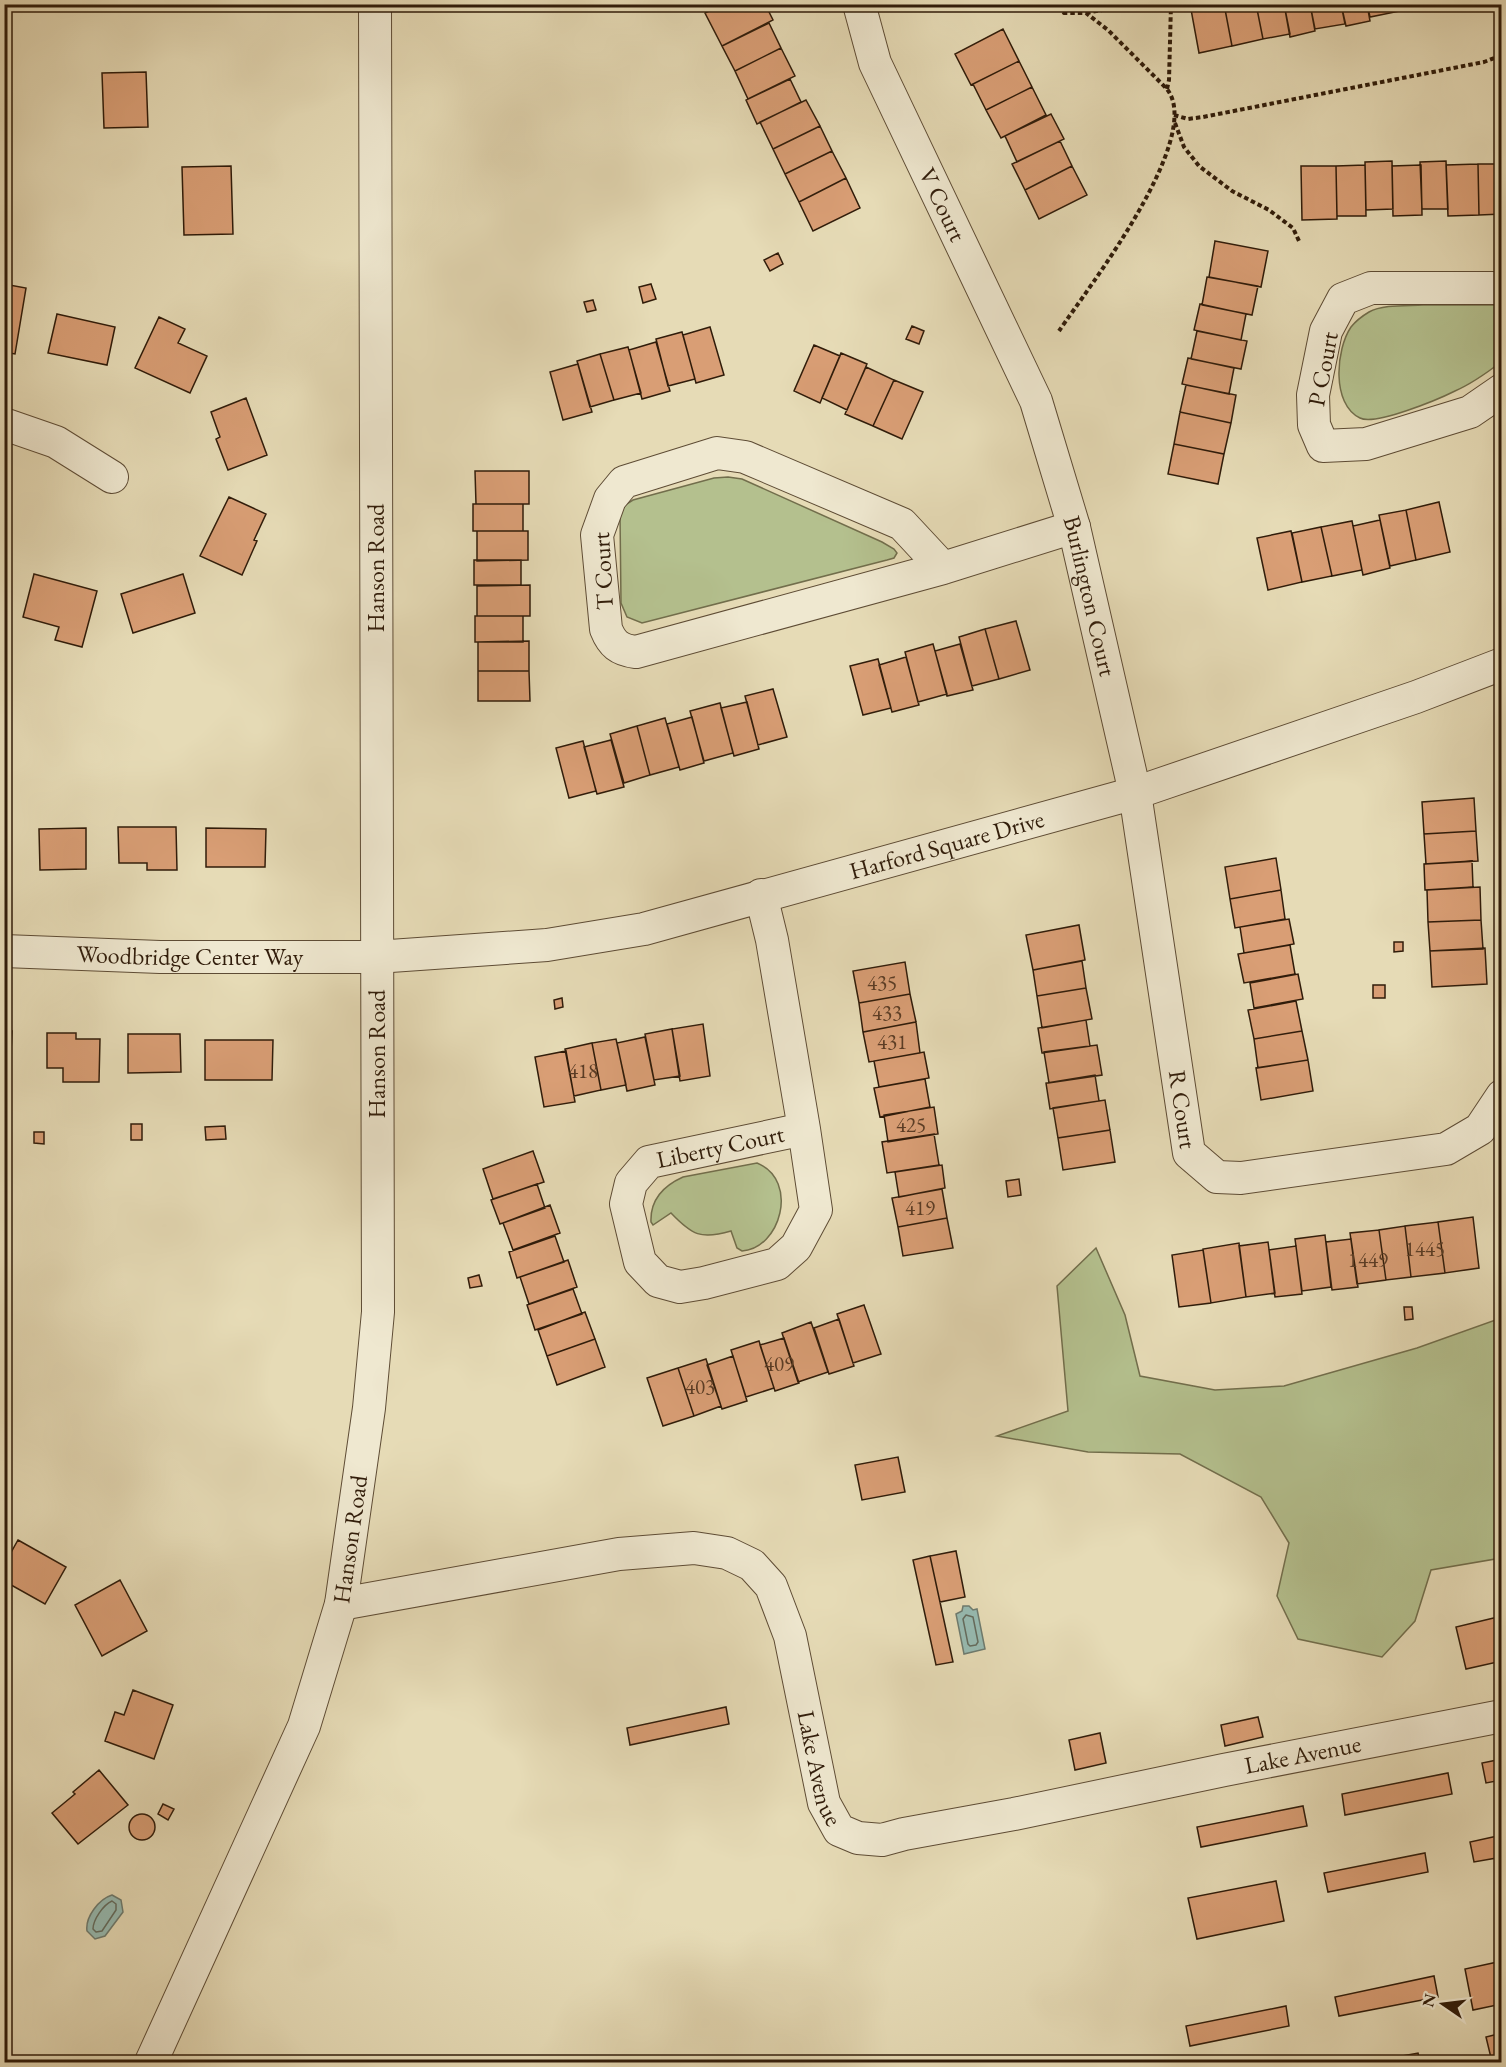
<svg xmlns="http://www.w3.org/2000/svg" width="1506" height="2067" viewBox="0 0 1506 2067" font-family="'EB Garamond',serif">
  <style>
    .green { fill: #b4c08e; stroke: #726e4c; stroke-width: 1.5 }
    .water { fill: #97bbb2; stroke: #6e7b6f; stroke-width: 1.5 }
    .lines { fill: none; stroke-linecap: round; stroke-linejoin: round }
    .shore { stroke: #646c5e; stroke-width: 1.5 }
    .building { fill: #d99e75; stroke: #301c0a; stroke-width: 1.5 }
    .minor-casing { stroke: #5e4c35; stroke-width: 34 }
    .path { stroke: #301c0a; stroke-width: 4; stroke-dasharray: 4.5 3; stroke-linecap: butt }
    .minor { stroke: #efe8d0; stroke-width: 32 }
    .labels { text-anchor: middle; stroke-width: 5; stroke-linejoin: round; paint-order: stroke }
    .number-label { font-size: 21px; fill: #5a3c25 }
    .street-label { font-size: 24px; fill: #301c0a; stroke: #efe8d0 }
  </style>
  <rect width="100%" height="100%" fill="#e6dbb6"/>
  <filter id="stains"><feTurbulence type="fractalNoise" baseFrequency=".00333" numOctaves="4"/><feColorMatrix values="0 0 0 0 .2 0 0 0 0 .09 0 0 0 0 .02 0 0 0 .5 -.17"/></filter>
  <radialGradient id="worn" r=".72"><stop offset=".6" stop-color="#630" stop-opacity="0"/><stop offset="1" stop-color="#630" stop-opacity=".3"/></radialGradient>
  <path class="green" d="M1423 305H1501V362C1488 372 1471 384 1455 391 1439 399 1375 426 1360 418 1331 404 1336 349 1351 327 1355 322 1364 315 1369 312 1383 304 1407 306 1423 305Z
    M728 477 742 479 882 542 894 549 897 553 894 558 887 560 642 623 627 617 621 603 620 514 625 505 633 500 714 478Z
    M757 1163C800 1181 780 1249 742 1251L737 1248 731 1231C701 1240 692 1235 671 1213L653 1225 651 1222C650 1200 663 1186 683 1177Z
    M1096 1248 1125 1315 1140 1376 1215 1390 1284 1386 1417 1348 1501 1318V1558L1431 1570 1415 1621 1382 1657 1298 1639 1277 1596 1289 1543 1261 1497 1180 1454 1088 1452 997 1436 1068 1411 1057 1286Z"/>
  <path class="water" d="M963 1606H969L973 1610 977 1609 985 1649 964 1654 956 1614 962 1611Z
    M112 1895 121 1900 123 1912 105 1936 95 1939 87 1931C85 1917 99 1899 112 1895Z"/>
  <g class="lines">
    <path class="shore" d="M966 1615 973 1617 978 1642 976 1645 970 1646 968 1644 963 1619Z
      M112 1901 116 1904V1910L102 1931 96 1932 93 1929C93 1920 103 1905 112 1901Z"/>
  </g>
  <path class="building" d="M723 4H765L773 20 722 46 705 13Z
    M1190 4H1224L1232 46 1199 53Z
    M1224 4H1256L1263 39 1232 46Z
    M1256 4H1284L1290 34 1263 39Z
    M1284 4H1310L1315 31 1290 37Z
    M1310 4H1341L1345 24 1315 29Z
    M1341 4H1367L1370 21 1346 26Z
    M1367 4H1399L1400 11 1370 17Z
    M1399 4H1431L1400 11Z
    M769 23 781 48 735 71 722 46Z
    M1003 29 1019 61 971 85 955 54Z
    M781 48 795 76 748 99 735 71Z
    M1019 61 1032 87 986 110 973 84Z
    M146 72 148 127 104 128 102 73Z
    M790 79 801 102 757 124 746 100Z
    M1032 87 1046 115 1001 138 986 110Z
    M806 100 820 126 773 149 760 122Z
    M1051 114 1064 139 1017 162 1005 136Z
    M820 126 832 151 785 174 773 149Z
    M1060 141 1072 166 1025 190 1012 164Z
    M832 151 846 178 799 202 785 174Z
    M1392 161 1393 209 1366 210 1365 162Z
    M1446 161 1448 209H1422L1420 162Z
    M1478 164 1479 215 1448 216 1446 165Z
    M1478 164H1502V214L1479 215Z
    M1365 165 1366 216H1337L1336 166Z
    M1421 165 1422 215 1393 216 1392 166Z
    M231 166 233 234 184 235 182 167Z
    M1072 166 1087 195 1039 219 1025 190Z
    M1301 166H1336L1337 219 1302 220Z
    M846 178 860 208 813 231 799 202Z
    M1215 241 1268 251 1261 287 1209 277Z
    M778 253 783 264 770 271 764 260Z
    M1207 277 1258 286 1252 315 1202 305Z
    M4 284 26 288 15 354 4 352Z
    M651 284 656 299 643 303 639 287Z
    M593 300 596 310 587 312 584 302Z
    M1200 304 1246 314 1241 340 1194 330Z
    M57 314 115 327 107 365 48 353Z
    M159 317 185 329 178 343 207 356 190 393 135 368Z
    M912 326 924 331 919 344 906 339Z
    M710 327 724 375 696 383 683 335Z
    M1197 331 1247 341 1241 369 1191 359Z
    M682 332 695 379 668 386 656 339Z
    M656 342 670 391 642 399 629 350Z
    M814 345 840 356 820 403 794 391Z
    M628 347 641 393 614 400 600 354Z
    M841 353 867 364 847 410 822 398Z
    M600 354 614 400 590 407 577 361Z
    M1188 358 1234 368 1229 394 1182 384Z
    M578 364 592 412 563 420 550 372Z
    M866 367 894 380 873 426 845 414Z
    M894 380 923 392 902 439 873 426Z
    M1186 385 1236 395 1231 423 1180 412Z
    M246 398 267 455 228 470 216 439 220 437 211 412Z
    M1180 412 1231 423 1224 454 1174 444Z
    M1174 444 1224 454 1218 484 1168 474Z
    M475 471H529V504H476Z
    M229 497 266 514 254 540 257 541 242 575 200 556Z
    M1439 502 1450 552 1416 560 1406 510Z
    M473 504H523V531H473Z
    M1406 510 1416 560 1390 566 1379 515Z
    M1380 520 1390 568 1363 575 1353 526Z
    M1352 521 1362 570 1332 576 1321 527Z
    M4 522 10 523 4 548Z
    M1321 527 1332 576 1302 582 1292 533Z
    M477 531H528V560L477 561Z
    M1291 531 1302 582 1268 590 1257 538Z
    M474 560H521V585H474Z
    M34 574 97 591 82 647 55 640 59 627 23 617Z
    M183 574 195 613 133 633 121 594Z
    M530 585V616H477V586Z
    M475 616H523V642H475Z
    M1016 621 1030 670 999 679 985 629Z
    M985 629 999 679 972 686 959 637Z
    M529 641V671H478V642Z
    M933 644 947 694 918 702 905 652Z
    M960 644 973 690 947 696 935 651Z
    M906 657 919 705 892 712 879 665Z
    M878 659 891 708 863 715 850 666Z
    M478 671H529L530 701H478Z
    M773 689 787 737 758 745 745 696Z
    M747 702 759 749 734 756 721 708Z
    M720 703 733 753 704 761 690 711Z
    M692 717 704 763 680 770 667 724Z
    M665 718 679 767 650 775 637 726Z
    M637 726 650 775 624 783 610 734Z
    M611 740 624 787 597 794 584 747Z
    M583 741 596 791 569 798 556 748Z
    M1474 798 1476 831 1424 834 1422 802Z
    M118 827H176L177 870H147V863H119Z
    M86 828V869L40 870 39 829Z
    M206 828 266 829 265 867H206Z
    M1476 831 1478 861 1426 864 1424 834Z
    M1276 858 1281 890 1230 899 1225 867Z
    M1472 861 1473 887 1425 890 1424 864Z
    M1480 887 1481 920 1428 922 1427 890Z
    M1281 890 1285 919 1235 928 1230 899Z
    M1289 919 1294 944 1244 953 1240 927Z
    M1481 920 1483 949 1430 951 1428 922Z
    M1079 925 1085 960 1033 970 1026 935Z
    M1394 942H1403V951L1394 952Z
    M1290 945 1295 974 1244 983 1238 954Z
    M1485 948 1487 984 1432 987 1430 951Z
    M1082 961 1086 988 1037 996 1033 970Z
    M905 962 910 994 859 1003 853 971Z
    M1298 974 1303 999 1254 1008 1250 983Z
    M1373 985H1385V998H1373Z
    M1086 988 1092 1019 1042 1028 1037 996Z
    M910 994 916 1022 863 1032 859 1003Z
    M562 998 563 1007 555 1009 554 1000Z
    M1296 1001 1302 1031 1254 1039 1248 1010Z
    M1086 1020 1090 1046 1042 1053 1038 1028Z
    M916 1022 920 1053 869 1062 863 1032Z
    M703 1024 710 1076 680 1081 672 1029Z
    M672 1029 680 1076 654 1080 645 1034Z
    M4 1030 12 1031 10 1074H4Z
    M1302 1031 1308 1060 1258 1068 1254 1039Z
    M47 1033H76V1039H100L99 1082H63V1068H47Z
    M128 1034H180L181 1072 128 1073Z
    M645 1037 655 1085 627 1091 617 1043Z
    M616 1039 626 1085 601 1090 592 1043Z
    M205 1040H273L272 1080H205Z
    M592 1043 601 1090 574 1096 565 1049Z
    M1097 1045 1102 1075 1049 1083 1044 1052Z
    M566 1051 575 1102 544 1107 535 1057Z
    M924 1052 929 1078 879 1087 874 1061Z
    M1308 1060 1313 1091 1261 1100 1256 1068Z
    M1095 1075 1099 1101 1050 1109 1046 1083Z
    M925 1079 930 1107 880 1117 874 1088Z
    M1105 1100 1110 1130 1058 1138 1053 1108Z
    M934 1107 938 1134 888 1142 884 1115Z
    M131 1124H142V1140H131Z
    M225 1126 226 1139 206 1140 205 1127Z
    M1110 1130 1115 1162 1063 1170 1058 1138Z
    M34 1132H44V1144L34 1143Z
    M934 1134 939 1165 887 1173 882 1142Z
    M533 1151 544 1182 493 1199 483 1169Z
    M942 1165 945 1188 899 1197 895 1172Z
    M1019 1179 1021 1195 1008 1197 1006 1181Z
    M537 1184 545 1208 500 1224 491 1200Z
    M942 1189 947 1218 898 1227 892 1198Z
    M550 1205 560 1233 513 1250 503 1223Z
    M1473 1217 1479 1268 1445 1273 1438 1222Z
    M947 1218 953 1248 903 1256 898 1227Z
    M1438 1222 1445 1273 1411 1277 1405 1226Z
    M1405 1226 1411 1277 1386 1280 1379 1230Z
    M1379 1230 1386 1280 1357 1284 1350 1233Z
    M1325 1235 1331 1287 1302 1291 1295 1239Z
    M555 1236 564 1262 517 1278 509 1252Z
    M1351 1239 1358 1287 1332 1290 1326 1242Z
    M1268 1242 1275 1293 1246 1297 1239 1246Z
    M1239 1243 1246 1297 1211 1303 1203 1249Z
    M1296 1246 1302 1294 1275 1297 1269 1250Z
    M1203 1250 1211 1303 1179 1307 1172 1255Z
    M568 1260 577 1287 529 1304 520 1277Z
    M479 1275 482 1286 470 1288 468 1278Z
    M573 1289 582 1314 535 1330 527 1305Z
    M864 1305 881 1354 853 1363 837 1314Z
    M1404 1307H1412L1413 1319 1405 1320Z
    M585 1312 595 1339 547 1356 538 1330Z
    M839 1319 854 1366 829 1374 814 1328Z
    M811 1322 828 1372 798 1382 782 1333Z
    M784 1338 799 1383 775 1391 760 1345Z
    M595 1339 605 1367 557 1385 547 1356Z
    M759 1341 774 1388 746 1397 731 1350Z
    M733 1356 747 1401 722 1409 707 1365Z
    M706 1359 721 1406 694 1416 678 1368Z
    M678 1368 694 1416 663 1426 647 1378Z
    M898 1457 905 1492 862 1500 855 1465Z
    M18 1540 66 1567 45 1604 4 1581V1565Z
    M956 1551 965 1597 940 1602 930 1556Z
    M930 1556 953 1662 936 1665 913 1560Z
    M120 1580 147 1631 102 1656 75 1605Z
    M1502 1616V1661L1466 1669 1456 1627Z
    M133 1690 173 1705 154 1759 105 1741 115 1712 124 1715Z
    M726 1707 729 1724 630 1745 627 1728Z
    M1258 1717 1263 1737 1225 1746 1221 1725Z
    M1100 1733 1106 1763 1075 1770 1069 1740Z
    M1502 1759V1780L1486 1783 1482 1763Z
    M99 1770 128 1805 78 1844 52 1813 75 1794 73 1792Z
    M1448 1773 1452 1794 1345 1815 1342 1794Z
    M163 1804 174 1809 168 1820 158 1814Z
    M1303 1806 1307 1826 1201 1847 1197 1827Z
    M129 1827a13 13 0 1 1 26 0a13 13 0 1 1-26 0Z
    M4 1819H7V1858H4Z
    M1502 1835V1857L1474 1862 1470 1842Z
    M1425 1853 1428 1872 1328 1892 1324 1873Z
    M1276 1881 1284 1921 1197 1939 1188 1898Z
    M1502 1961V2004L1473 2010 1465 1969Z
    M1434 1976 1438 1997 1339 2016 1335 1997Z
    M1286 2006 1289 2026 1190 2046 1186 2026Z
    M1502 2033V2062H1492L1486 2037Z
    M1418 2053 1420 2062H1369Z
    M4 2055 21 2061V2062H4Z"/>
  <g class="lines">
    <defs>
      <g id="minor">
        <path id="s1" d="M859 4 875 63 1036 401 1074 527 1135 793 1189 1153 1217 1177 1241 1178 1446 1149 1480 1129 1502 1096"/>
        <path d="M1502 288H1371L1343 299 1326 331 1313 395 1314 425 1323 446 1366 444 1470 412 1502 390"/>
        <path d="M4 424 56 442 112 477"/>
        <path d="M943 568 902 524 745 457 717 453 624 482 610 499 597 535 606 629C612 644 619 650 636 652L943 568 1074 527"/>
        <path id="s2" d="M761 895 772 940 804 1129 816 1210 796 1247 777 1264 704 1283 680 1287 658 1281 640 1262 626 1204 631 1183 649 1162 804 1129"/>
        <path id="s3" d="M4 951 160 957H376L547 945 644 929 1135 793 1416 697 1502 664"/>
        <path id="s4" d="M341 1604 619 1554 694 1548 727 1553 752 1565 771 1586 790 1636 824 1803 839 1830 858 1838 882 1840 904 1834 1014 1814 1224 1770 1502 1716"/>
        <path id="s5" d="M151 2062 304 1726 341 1604 369 1408 378 1312 375 4"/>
      </g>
    </defs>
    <use href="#minor" class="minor-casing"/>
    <path class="path" d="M1086 13 1135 4
      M1167 89 1169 80 1171 4
      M1174 115 1188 119 1203 117 1484 62 1502 55
      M1175 123 1184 147 1199 166 1232 191 1269 210 1293 228 1299 241
      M1059 331C1088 288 1205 138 1167 89L1108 30 1086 13H1064L1060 4"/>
    <use href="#minor" class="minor"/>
  </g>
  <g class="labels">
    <g class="number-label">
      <text x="882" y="990">435</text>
      <text x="887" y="1020">433</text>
      <text x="892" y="1049">431</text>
      <text x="583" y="1078">418</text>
      <text x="911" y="1132">425</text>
      <text x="920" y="1215">419</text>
      <text x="1425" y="1256">1445</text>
      <text x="1368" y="1267">1449</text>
      <text x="779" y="1371">409</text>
      <text x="700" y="1394">403</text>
    </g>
    <g class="street-label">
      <text dy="8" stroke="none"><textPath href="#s1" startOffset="218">V Court</textPath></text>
      <text transform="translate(1323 369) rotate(-79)" y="8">P Court</text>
      <text transform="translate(376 568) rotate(-90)" y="8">Hanson Road</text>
      <text transform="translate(603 571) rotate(-93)" y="8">T Court</text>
      <text dy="8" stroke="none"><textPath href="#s1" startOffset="638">Burlington Court</textPath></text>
      <text dy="8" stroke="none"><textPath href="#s3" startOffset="956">Harford Square Drive</textPath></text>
      <text dy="8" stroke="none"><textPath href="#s3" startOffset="186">Woodbridge Center Way</textPath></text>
      <text transform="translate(377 1054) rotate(-90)" y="8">Hanson Road</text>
      <text dy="8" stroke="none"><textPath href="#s1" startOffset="1160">R Court</textPath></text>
      <text dy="8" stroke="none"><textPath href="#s2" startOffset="718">Liberty Court</textPath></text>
      <text dy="8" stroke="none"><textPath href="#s5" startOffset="562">Hanson Road</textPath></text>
      <text dy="8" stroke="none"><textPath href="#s4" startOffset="1176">Lake Avenue</textPath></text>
      <text dy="8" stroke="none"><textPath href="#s4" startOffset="636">Lake Avenue</textPath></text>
    </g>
  </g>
  <rect width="1506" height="2067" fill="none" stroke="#e6dbb6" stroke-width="24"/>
  <rect x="6" y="6" width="1494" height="2055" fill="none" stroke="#301c0a" stroke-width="3"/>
  <rect x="12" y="12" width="1482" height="2043" fill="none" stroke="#301c0a" stroke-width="1.5"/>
  <g transform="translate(1443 2004) rotate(284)" stroke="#efe8d0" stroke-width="4.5" paint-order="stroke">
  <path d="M0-4.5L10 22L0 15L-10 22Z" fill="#301c0a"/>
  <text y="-9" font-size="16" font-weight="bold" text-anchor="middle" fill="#301c0a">N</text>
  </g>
  <rect width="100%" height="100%" filter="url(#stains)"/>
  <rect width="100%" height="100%" fill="url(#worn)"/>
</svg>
